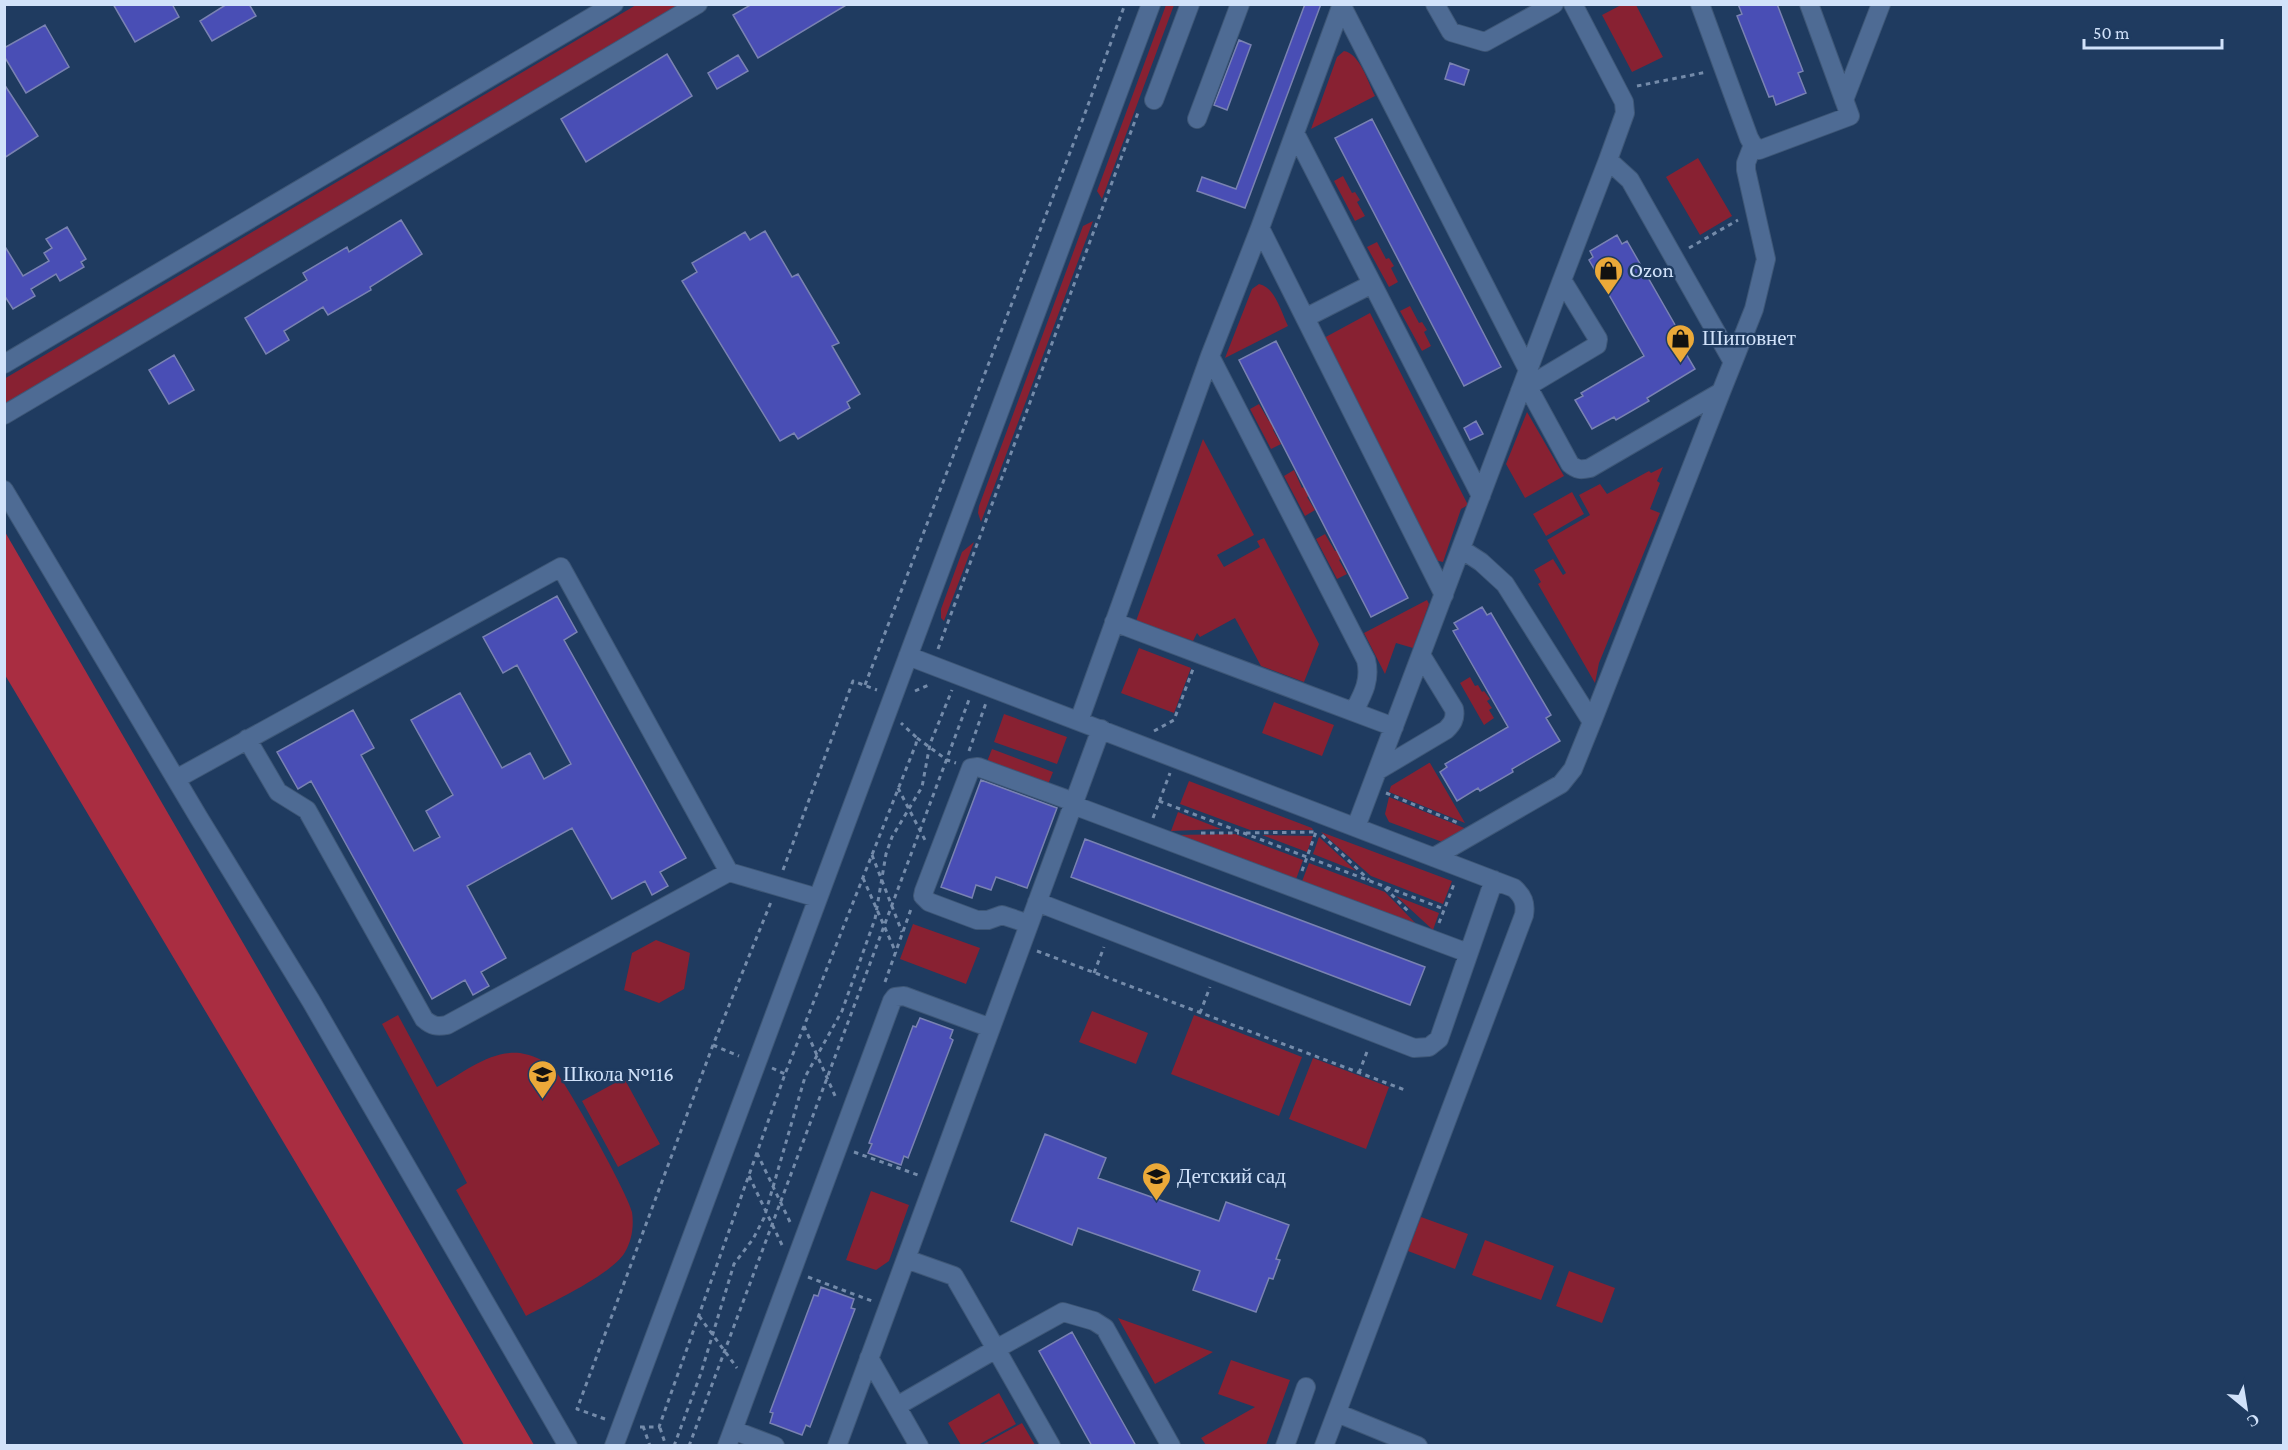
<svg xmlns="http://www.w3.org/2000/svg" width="2288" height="1450" viewBox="0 0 2288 1450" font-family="'Crimson Pro',serif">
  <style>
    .green { fill: #882132 }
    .forest { fill: #a92d41 }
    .building { fill: #494eb5; stroke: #7982b2; stroke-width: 1.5 }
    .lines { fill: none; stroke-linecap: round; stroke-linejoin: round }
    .minor-casing { stroke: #3e5777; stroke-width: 20 }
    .path { stroke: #748baa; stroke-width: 3; stroke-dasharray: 4.5 4.5; stroke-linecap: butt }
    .minor { stroke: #4e6b94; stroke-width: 18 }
    .labels { text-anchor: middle; stroke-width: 5; stroke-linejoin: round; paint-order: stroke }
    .poi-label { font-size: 21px; fill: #d1e2fa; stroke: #1f3b60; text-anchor: start }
  </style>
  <rect width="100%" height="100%" fill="#1f3b60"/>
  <path class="green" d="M1623 4 1636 5 1663 57 1632 72 1602 15Z
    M636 5H686L5 409 4 379Z
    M1166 5H1174L1102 199 1097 191Z
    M1344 51C1360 54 1368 82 1375 96L1311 129 1337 57Z
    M1698 158 1732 216 1700 235 1666 177Z
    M1343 176 1352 193 1355 192 1360 200 1357 202 1365 216 1355 221 1334 181Z
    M1093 221 981 522 978 513 979 506 1083 226Z
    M1377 242 1386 259 1389 258 1394 266 1391 268 1398 282 1389 287 1367 247Z
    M1259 284C1275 287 1281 312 1288 326L1225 358 1252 289Z
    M1410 306 1419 323 1422 322 1427 330 1424 332 1431 346 1422 351 1400 311Z
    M1370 313 1468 505 1461 509 1443 562 1434 560 1322 339Z
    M1259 404 1269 421 1272 420 1276 428 1273 430 1281 444 1271 449 1250 409Z
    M1527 412 1564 476 1525 498 1506 464Z
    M1203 439 1254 535 1217 555 1224 567 1260 547 1257 541 1264 538 1319 644 1304 682 1261 666 1235 618 1200 637 1197 633 1193 641 1136 621Z
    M1663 467 1657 481 1660 483 1650 509 1660 513 1599 663 1595 683 1538 584 1541 582 1534 570 1553 559 1563 575 1566 573 1547 540 1590 515 1579 495 1600 484 1607 494 1649 471 1651 473Z
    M1294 470 1302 488 1306 486 1310 495 1307 497 1315 510 1305 516 1284 476Z
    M1572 492 1584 514 1546 536 1533 514Z
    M1325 534 1335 551 1338 550 1342 558 1339 560 1347 574 1337 579 1316 539Z
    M974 542 944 621 941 618V609L962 552Z
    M1427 600 1429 604 1413 648 1396 643 1385 674 1364 633Z
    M1139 648 1191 668 1174 713 1121 693Z
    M1470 677 1475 686 1478 685 1482 692 1484 691 1490 699 1487 701 1492 708 1489 710 1494 718 1484 725 1460 683Z
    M1274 702 1334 725 1322 756 1262 733Z
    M1004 714 1067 737 1057 764 994 742Z
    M992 749 1053 772 1047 787 986 764Z
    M1429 763H1430L1465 823 1389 792 1391 786Z
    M1189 781 1312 828 1313 830H1250L1180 804Z
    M1389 797 1469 830 1445 843 1389 822 1385 814Z
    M1178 812 1221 829 1171 831Z
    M1321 832 1452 881 1443 904 1371 876Z
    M1235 834 1303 860 1295 882 1174 835Z
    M1262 835 1313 836 1307 852Z
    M1319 837 1356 871 1313 854Z
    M1309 863 1385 892 1423 931 1301 884Z
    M1396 896 1439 913 1433 930Z
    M913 924 980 948 966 984 900 959Z
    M656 940 690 953 684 989 659 1003 624 990 632 953Z
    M1092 1011 1148 1033 1136 1064 1079 1042Z
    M398 1015 437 1087C462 1074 489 1050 520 1053 532 1055 544 1060 553 1068 565 1080 629 1196 632 1212 634 1226 632 1240 625 1252 613 1274 550 1303 526 1316L456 1190 467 1183 382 1024Z
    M1194 1015 1302 1057 1279 1116 1171 1074Z
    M1313 1058 1389 1087 1366 1149 1289 1119Z
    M624 1078 660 1144 618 1167 582 1101Z
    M871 1191 909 1205 889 1261 876 1270 846 1260Z
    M1421 1217 1468 1234 1455 1269 1408 1251Z
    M1485 1240 1554 1266 1541 1300 1472 1275Z
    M1569 1271 1615 1288 1602 1323 1556 1306Z
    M1118 1318 1213 1352 1155 1384Z
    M1231 1360 1290 1380 1266 1445H1206L1201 1438 1255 1407 1218 1394Z
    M999 1393 1016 1424 978 1445H961L948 1423Z
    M1022 1423 1035 1445H982Z"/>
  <path class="forest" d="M4 532H5L534 1445H464L5 675Z"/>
  <path class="building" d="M113 4H172L179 17 135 42Z
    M227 4H249L256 16 212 41 200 21Z
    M752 4H848L758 58 733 15Z
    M1305 4H1321L1245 208 1197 191 1202 177 1236 189Z
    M1738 4H1777L1803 71 1798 73 1806 93 1776 105 1773 96 1769 97 1737 16 1742 14Z
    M45 25 69 67 26 93 4 56V48Z
    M1239 40 1251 45 1227 110 1214 105Z
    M667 54 692 96 586 162 561 119Z
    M738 55 748 71 717 89 708 73Z
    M1450 63 1469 70 1464 85 1445 79Z
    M4 84 38 136 4 158Z
    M1372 119 1501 367 1464 386 1335 138Z
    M401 220 422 254 370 287 371 290 328 315 323 307 284 331 289 340 266 354 245 318 307 280 303 273 347 247 349 252Z
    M67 227 86 259 81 262 84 267 60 281 56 274 31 289 35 296 13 309 4 295V245L23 276 49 261 44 253 52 248 46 239Z
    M765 231 792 277 798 274 839 343 832 346 860 394 847 402 850 408 798 439 794 433 780 441 682 281 697 272 692 263 745 232 750 240Z
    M1617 235 1622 244 1627 241 1686 344 1682 347 1695 369 1647 398 1649 401 1616 420 1614 417 1592 429 1575 400 1583 396 1581 393 1644 356 1589 260 1593 257 1590 251Z
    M1276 341 1408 598 1371 617 1239 360Z
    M174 355 194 390 169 404 149 370Z
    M1476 421 1483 434 1470 440 1464 428Z
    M557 596 577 632 564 640 686 858 660 872 668 886 652 895 645 881 612 899 572 828 467 886 506 958 481 972 489 986 473 995 465 980 432 999 311 781 298 789 277 752 353 710 374 748 361 755 414 851 440 837 426 811 453 795 411 720 460 693 502 768 530 753 544 779 571 764 517 665 503 673 483 637Z
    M1482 607 1487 615 1491 613 1518 659 1551 715 1546 718 1560 741 1512 769 1513 772 1480 791 1478 788 1457 801 1440 772 1447 767 1445 764 1508 727 1453 631 1458 629 1454 623Z
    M981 780 1057 808 1027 888 996 877 991 890 976 885 972 898 941 887Z
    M1085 839 1425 967 1410 1005 1071 877Z
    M920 1018 953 1030 950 1038 953 1040 908 1158 904 1156 901 1165 868 1153 872 1144 869 1143 913 1026 916 1027Z
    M1045 1134 1106 1158 1098 1178 1219 1221 1226 1202 1289 1225 1276 1259 1280 1260 1273 1279 1269 1278 1256 1312 1193 1290 1200 1271 1078 1228 1072 1245 1011 1221Z
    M821 1287 854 1299 851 1308 855 1309 810 1427 806 1425 802 1435 770 1423 773 1413 770 1412 814 1295 818 1296Z
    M1072 1332 1136 1446H1092L1039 1351Z"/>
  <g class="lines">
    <defs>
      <path id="minor" d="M1435 4 1451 32 1485 42 1554 4
        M1573 4 1624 102 1625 113 1608 160
        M1700 4 1749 138 1753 145 1759 150 1850 116 1809 4
        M1342 6 1528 370
        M1154 100 1190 4
        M1844 100 1881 4
        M1197 119 1240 4
        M1295 133 1481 496
        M1260 228 1444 595
        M1305 318 1372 284
        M1210 356 1366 660C1371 680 1363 694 1354 711
        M1733 362 1754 309 1766 259 1746 170V163L1753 145
        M4 364 614 4
        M1520 391 1597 345 1598 339 1562 280 1608 160 1630 180 1733 362 1721 392 1590 468C1581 470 1577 470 1570 464L1528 387
        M4 415 698 4
        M4 490 199 818 311 1001 568 1446
        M1114 622 1394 727
        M908 656 1514 888C1523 896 1526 903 1524 915L1324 1446
        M1079 721 1210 356 1260 228 1342 4
        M1592 722 1721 392
        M247 739 278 792 307 810 424 1019C432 1026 437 1027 447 1025L729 872
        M1377 771 1446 730C1452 724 1456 719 1454 709L1421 655
        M176 779 561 567 729 872 818 898
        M1073 805 1468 953
        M1356 827 1562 280
        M1434 857 1561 784 1573 769 1592 722 1505 584 1481 562 1461 549
        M1037 902 1414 1048 1429 1047 1439 1039 1494 880
        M1029 924 1002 915 988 920H977L929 902 923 896 924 891 971 768 978 767 1074 802
        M869 1358 919 1446
        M897 1406 996 1349 954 1276 906 1259
        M1337 1413 1418 1446
        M733 1430 775 1446
        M614 1446 1151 4
        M727 1446 892 1001 895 997 904 996 991 1028
        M837 1446 1101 729
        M1051 1446 996 1349 1063 1312 1094 1321 1105 1328 1171 1446
        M1285 1446 1306 1387"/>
    </defs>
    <use href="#minor" class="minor-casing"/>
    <path class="path" d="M1637 86 1707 72
      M1689 248 1738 220
      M938 649 1139 110
      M865 685 1084 116 1125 4
      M915 691 931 684
      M1154 731 1174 720 1193 669
      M917 738 947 760 956 763
      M969 751 986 703
      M898 788 925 840
      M1386 793 1458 823
      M1159 801 1444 909
      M1153 818 1170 773
      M1201 833H1239
      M1246 833 1314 832
      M1322 835 1369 880
      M872 855 902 932
      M783 870 853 681 877 690
      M1302 871 1316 832
      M863 878 896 953
      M1385 888 1408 911
      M1439 923 1454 884
      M1037 951 1405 1090
      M1094 973 1104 947
      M885 982 911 909
      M1200 1013 1210 987
      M804 1026 836 1098
      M713 1045 739 1056
      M772 1068 785 1074
      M1359 1073 1368 1049
      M854 1152 918 1175
      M757 1153 790 1222
      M749 1176 782 1245
      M808 1277 872 1301
      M699 1316 737 1368
      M605 1419 577 1409 713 1045 771 902
      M643 1426 650 1446
      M640 1427H659L785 1074 916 744 917 738 901 723
      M660 1428 666 1446
      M674 1446 701 1373 734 1264 753 1239 764 1218 805 1077 842 1011 875 919 886 854 892 837 922 787 930 744 952 690
      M689 1446 970 697"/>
    <use href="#minor" class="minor"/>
  </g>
  <defs>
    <symbol id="shop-pin" viewBox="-11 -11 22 30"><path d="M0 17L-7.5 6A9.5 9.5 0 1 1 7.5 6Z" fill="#eba939" stroke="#1f3b60"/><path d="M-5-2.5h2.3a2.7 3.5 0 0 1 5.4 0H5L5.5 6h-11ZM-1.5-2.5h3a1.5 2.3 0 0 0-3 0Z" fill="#111"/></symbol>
    <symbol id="school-pin" viewBox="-11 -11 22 30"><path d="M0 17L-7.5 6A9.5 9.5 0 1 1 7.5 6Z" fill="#eba939" stroke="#1f3b60"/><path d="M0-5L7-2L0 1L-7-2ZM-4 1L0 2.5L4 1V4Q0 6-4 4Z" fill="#111"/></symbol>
  </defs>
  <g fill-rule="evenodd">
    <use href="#shop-pin" x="1592" y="254" width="33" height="45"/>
    <use href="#shop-pin" x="1664" y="322" width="33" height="45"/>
    <use href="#school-pin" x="526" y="1058" width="33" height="45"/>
    <use href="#school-pin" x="1140" y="1160" width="33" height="45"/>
  </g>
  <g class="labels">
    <g class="poi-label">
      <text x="1629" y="277">Ozon</text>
      <text x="1702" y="345">Шиповнет</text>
      <text x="563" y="1081">Школа №116</text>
      <text x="1177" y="1183">Детский сад</text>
    </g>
  </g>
  <rect width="2288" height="1450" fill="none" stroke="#d1e2fa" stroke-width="12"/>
  <g transform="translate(2246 1408) rotate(150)" stroke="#1f3b60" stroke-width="4.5" paint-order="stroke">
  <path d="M0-4.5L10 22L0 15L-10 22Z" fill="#d1e2fa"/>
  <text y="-9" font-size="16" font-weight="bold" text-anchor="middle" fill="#d1e2fa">С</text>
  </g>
  <path d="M2084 39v9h138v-9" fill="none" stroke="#d1e2fa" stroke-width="3"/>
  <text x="2093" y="39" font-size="18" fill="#d1e2fa" stroke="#1f3b60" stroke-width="4.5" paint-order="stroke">50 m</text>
</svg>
